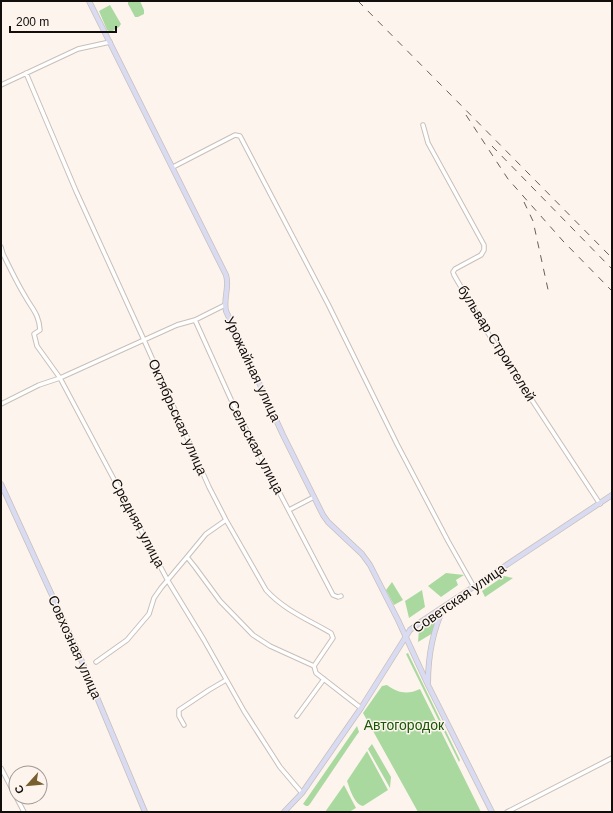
<svg xmlns="http://www.w3.org/2000/svg" width="613" height="813" viewBox="0 0 613 813" font-family="Helvetica,sans-serif">
  <style>
    .green { fill: #aad99f }
    .lines { fill: none; stroke-linecap: round; stroke-linejoin: round }
    .street-casing { stroke: #c8bfb9; stroke-width: 5.5 }
    .secondary-casing { stroke: #c8bfb9; stroke-width: 6 }
    .street { stroke: #fff; stroke-width: 3.5 }
    .secondary { stroke: #d9dbf3; stroke-width: 4.5 }
    .rail { stroke: #66605d; stroke-width: 1; stroke-dasharray: 7 7; stroke-linecap: butt }
    .labels { text-anchor: middle; stroke-width: 3; stroke-linejoin: round; paint-order: stroke }
    .street-label { font-size: 14px; fill: #110e0c; stroke: #fdf4ee }
    .park-label { font-size: 14px; fill: #185504; stroke: #fdf4ee }
  </style>
  <rect width="100%" height="100%" fill="#fdf4ee"/>
  <path class="green" d="M128 1H140L144 10V14L138 17H135L128 4Z
    M110 5 121 24 119 27 111 32 107 30 99 11Z
    M446 573 464 575 456 580 458 585 441 597 428 586Z
    M504 576 513 578 485 597 482 591Z
    M392 582 403 600 394 605 386 590Z
    M422 590 425 607 409 618 405 601Z
    M436 618 433 633 418 642 419 630Z
    M408 653 460 760 459 762 406 654Z
    M387 685C398 693 407 695 420 689L481 812H418L363 713 382 686Z
    M357 726 359 732 356 736 310 804 308 806H306L303 804Z
    M372 744 391 777 390 788 368 749Z
    M367 751 388 790 363 806C354 804 350 789 347 781Z
    M344 785 356 808 349 812H325Z"/>
  <g class="lines">
    <defs>
      <path id="street" d="M26 73 76 191 144 340 209 487 226 520 266 590C284 610 309 620 331 633L333 638 314 666 316 673 361 708
        M1 85 78 49 110 42
        M423 125 428 143 484 245V250L481 255 455 269 453 272 454 275 486 330 600 504
        M173 167 235 135 240 136 328 304 397 444 448 541 474 587
        M1 247 3 254C10 268 17 283 25 296 32 309 39 314 40 330L34 334 37 346 60 378 168 581 204 640 244 711 280 767 302 793
        M225 305 195 320 233 404 333 595 338 597 341 596
        M1 404 39 385 60 378 177 325 195 320
        M289 510 314 497
        M226 520 206 534 187 557 195 567 220 601 253 635 270 646 314 666
        M96 662 127 640 149 614 154 598 161 588 187 557
        M297 716 324 679
        M184 725 179 716V710L209 690 226 680
        M1 768 24 812
        M507 812 612 758"/>
      <path id="secondary" d="M89 1 226 275C230 287 223 298 226 311L283 435 323 515 328 522 362 554 370 565 398 620 428 685 492 812
        M1 484 78 652 145 812
        M428 683C428 658 433 630 444 607
        M284 812 302 793 361 708 410 630 422 621 612 495"/>
    </defs>
    <use href="#street" class="street-casing"/>
    <use href="#secondary" class="secondary-casing"/>
    <use href="#street" class="street"/>
    <use href="#secondary" class="secondary"/>
    <path class="rail" d="M358 1 612 258
      M466 115 508 179 563 241 612 291
      M492 146 612 269
      M524 202 533 221 549 294"/>
  </g>
  <g class="labels">
    <g class="street-label">
      <text transform="translate(497 343) rotate(58)" y="5">бульвар Строителей</text>
      <text transform="translate(253 369) rotate(65)" y="5">Урожайная улица</text>
      <text transform="translate(178 417) rotate(66)" y="5">Октябрьская улица</text>
      <text transform="translate(256 447) rotate(62)" y="5">Сельская улица</text>
      <text transform="translate(138 523) rotate(62)" y="5">Средняя улица</text>
      <text transform="translate(459 598) rotate(-35)" y="5">Советская улица</text>
      <text transform="translate(75 647) rotate(66)" y="5">Совхозная улица</text>
    </g>
    <g class="park-label">
      <text x="404" y="730">Автогородок</text>
    </g>
  </g>
  <rect width="613" height="813" fill="none" stroke="#110e0c" stroke-width="4"/>
  <g transform="translate(28 785) rotate(243)"><circle r="19" fill="#fdf4ee" stroke="#9f9894"/>
  <path d="M0-3L7 15L0 10L-7 15Z" fill="#795e30"/>
  <text y="-6" font-size="11" font-weight="bold" text-anchor="middle" fill="#110e0c">С</text>
  </g>
  <path d="M10 26v6h106v-6" fill="none" stroke="#110e0c" stroke-width="2"/>
  <text x="16" y="26" font-size="12" fill="#110e0c" stroke="#fdf4ee" stroke-width="3" paint-order="stroke">200 m</text>
</svg>
